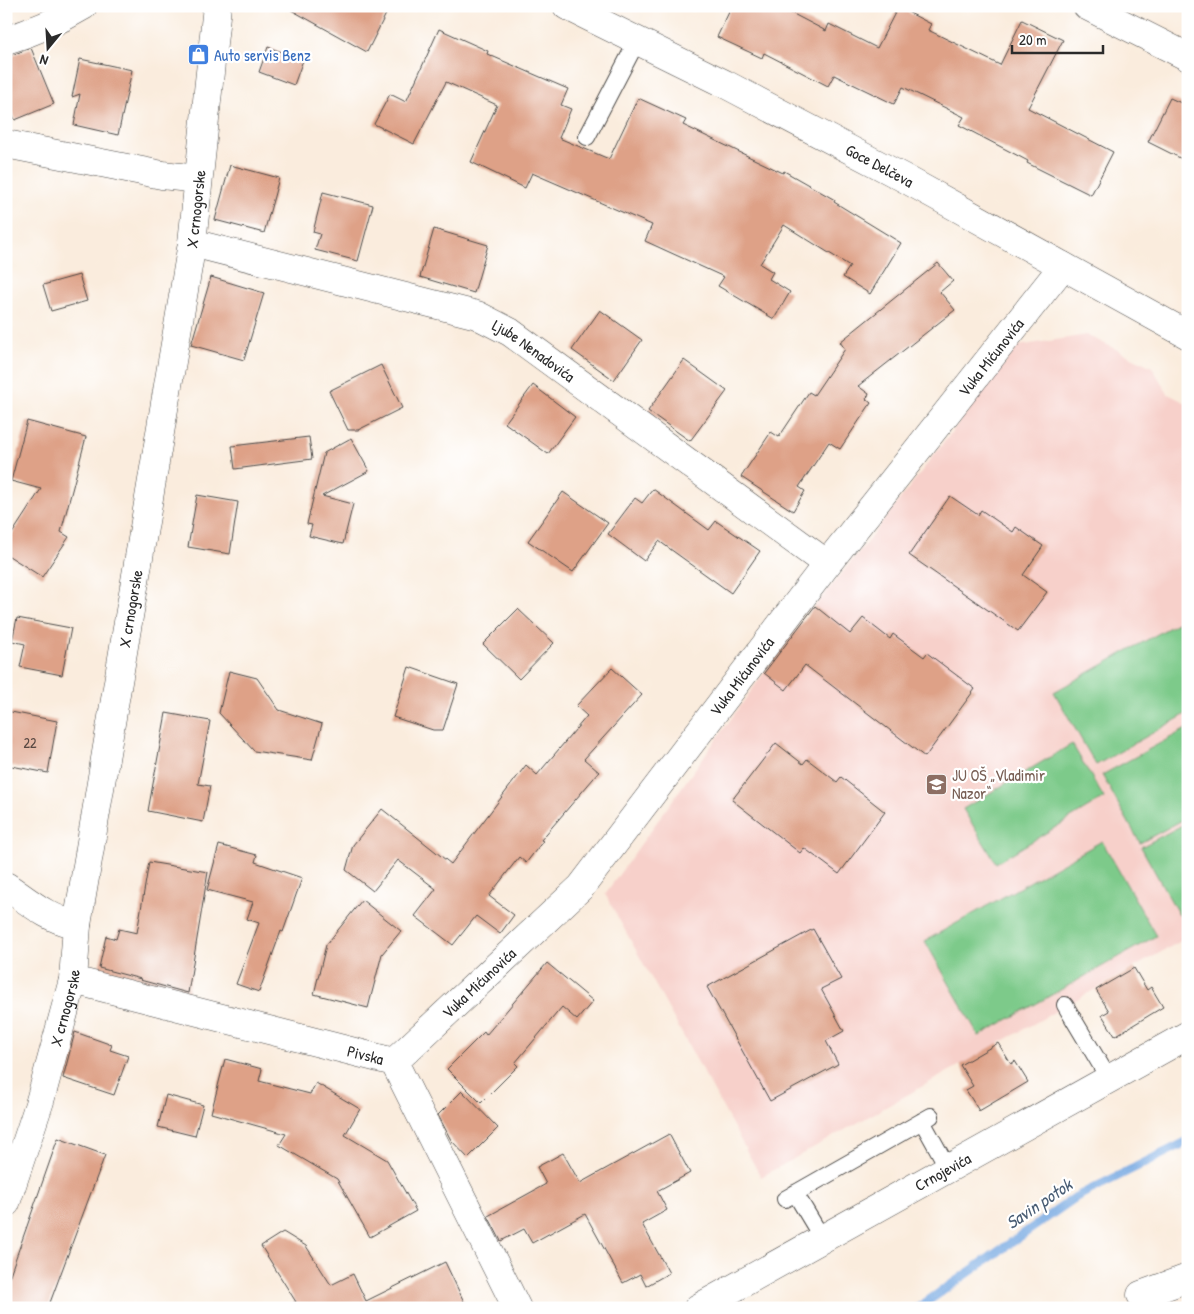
<svg xmlns="http://www.w3.org/2000/svg" width="1194" height="1314" viewBox="0 0 1194 1314" font-family="'Patrick Hand',sans-serif">
  <style>
    .built { fill: #f7d0ca }
    .green { fill: #7dca8a; stroke: #547a5a }
    .lines { fill: none; stroke-linecap: round; stroke-linejoin: round }
    .stream { stroke: #76a8e1; stroke-width: 9 }
    .building { fill: #dea187 }
    .lane-casing { stroke: #4a4846; stroke-width: 18 }
    .street-casing { stroke: #4a4846; stroke-width: 29 }
    .lane { stroke: #fff; stroke-width: 16 }
    .street { stroke: #fff; stroke-width: 28 }
    .labels { text-anchor: middle; stroke-width: 4.5; stroke-linejoin: round; paint-order: stroke }
    .number-label { font-size: 14px; fill: #584842 }
    .shop-label { font-size: 16px; fill: #366cbe; stroke: #fff; text-anchor: start }
    .street-label { font-size: 16px; fill: #2b2b2b; stroke: #fff }
    .education-label { font-size: 16px; fill: #785e54; stroke: #fff; text-anchor: start }
    .water-label { font-size: 18px; font-style: italic; fill: #495d74; stroke: #fff }
  </style>
  <rect width="100%" height="100%" fill="#fff"/>
  <filter id="ink" filterUnits="userSpaceOnUse"><feTurbulence type="fractalNoise" baseFrequency=".02" numOctaves="2"/><feDisplacementMap in="SourceGraphic" scale="10" xChannelSelector="R" yChannelSelector="G"/><feConvolveMatrix kernelMatrix="1 2 1 2 8 2 1 2 1" color-interpolation-filters="sRGB"/></filter>
  <filter id="wash" filterUnits="userSpaceOnUse"><feTurbulence type="fractalNoise" baseFrequency=".0096" numOctaves="4" result="noise"/><feDisplacementMap in="SourceGraphic" scale="20" xChannelSelector="R" yChannelSelector="G"/><feGaussianBlur stdDeviation="1.12" result="paint"/><feColorMatrix in="noise" values="0 0 0 0 0 0 0 0 0 0 0 0 0 0 0 0 0 1.4 0 .05"/><feComposite in="paint" operator="in"/></filter>
  <g filter="url(#wash)">
    <rect width="100%" height="100%" fill="#faecdd"/>
    <path class="built" d="M1087 335 1152 367 1168 394 1188 404V937L761 1177 605 894 764 673 815 606 864 546 1018 346Z"/>
    <path class="green" d="M1188 617V713L1096 765 1054 692Z
      M1188 728V817L1140 843 1102 775Z
      M1072 744 1104 798 996 863 963 809Z
      M1188 822V910L1179 915 1141 847Z
      M1102 841 1156 936 979 1036 925 941Z"/>
    <g class="lines">
      <path class="stream" d="M918 1308 1076 1197 1188 1141"/>
    </g>
    <g id="blocks">
      <path class="building" d="M284 6H390L367 52Z
        M732 6H778L826 31 829 24 877 48 898 7 931 24 928 30 1000 65 1022 20 1063 40 1028 108 1113 152 1091 195 1027 163 1028 161 959 125 964 117 903 87 894 104 834 75 828 86 764 53 762 58 717 37Z
        M439 29 488 51 487 54 568 89 561 105 571 109 559 138 609 159 638 98 686 120 683 125 783 173 784 171 835 200 834 202 901 243 870 294 843 277 850 266 784 225 760 264 773 272 769 279 790 292 774 319 718 286 724 277 645 241 652 225 532 173 525 188 471 162 497 105 446 82 414 144 374 124 390 94 406 102Z
        M268 47 303 60 294 85 259 72Z
        M31 48 54 104 15 120 6 99V57Z
        M80 59 132 70 118 135 74 125 80 94 72 97Z
        M1170 98 1188 106V162L1148 142Z
        M230 165 279 178 264 233 215 220Z
        M323 192 373 205 358 261 315 250 320 234 313 232Z
        M434 229 488 245 474 293 420 277Z
        M938 263 953 281 940 292 955 310 858 386 869 394 866 399 871 403 840 449 829 442 799 487 805 491 793 511 741 477 771 432 779 437 809 392 814 395 845 349 840 342Z
        M79 275 87 301 51 311 43 285Z
        M211 277 264 293 244 360 191 345Z
        M600 310 642 340 614 380 572 350Z
        M684 360 727 391 690 441 648 411Z
        M381 365 402 408 358 430H348L329 391Z
        M533 385 575 417 548 454 505 423Z
        M27 421 86 437 61 532 69 537 42 577 6 554V543L41 489 11 481Z
        M309 437 312 459 235 469 232 446Z
        M351 438 369 471 322 496 353 504 343 544 309 536 312 525 307 524 324 453Z
        M653 489 709 530 716 521 760 551 731 593 659 541 644 561 608 534 635 498 642 503Z
        M563 492 608 523 573 572 528 541Z
        M197 495 238 502 230 554 188 547Z
        M950 496 978 515 981 510 1013 532 1016 527 1043 546 1023 575 1047 592 1018 631 909 555Z
        M815 606 850 634 863 618 890 639 893 634 924 657 927 653 975 689 925 757 805 665 786 690 764 673Z
        M518 609 554 643 519 679 483 644Z
        M17 618 71 628 62 675 20 667 25 644 12 641Z
        M409 667 458 684 443 730H433L393 717Z
        M612 668 642 695 584 759 599 772 541 840 543 841 526 863 519 857 489 896 514 915 500 934 476 916 453 945 415 916 436 889 398 860 373 891 346 870 353 845 382 809 451 864 526 765 537 775 587 716 576 706Z
        M229 671 257 678 279 710 322 724 312 760 254 751 219 713Z
        M6 711 57 721 48 773 6 765Z
        M166 713 210 721 198 784 210 786 203 822 148 811Z
        M776 743 803 764 807 759 837 782 841 777 885 812 839 874 804 848 800 853 732 800Z
        M219 845 257 855 255 862 302 878 283 932 281 931 259 992 236 984 259 923 247 919 253 902 207 890Z
        M149 862 208 872 188 993 140 980 141 979 99 968 106 936 116 939 119 929 137 933Z
        M362 900 401 931 382 954 368 1008 314 994 326 945Z
        M813 929 841 979 821 989 844 1031 826 1041 838 1064 770 1101 707 987Z
        M547 963 593 1001 577 1020 562 1007 515 1063 518 1066 481 1103 447 1069 484 1032 486 1035Z
        M1134 968 1147 990 1151 987 1163 1007 1115 1036 1102 1015 1109 1011 1096 990Z
        M75 1032 112 1045 110 1050 128 1056 114 1095 63 1078Z
        M998 1043 1011 1064 1015 1061 1028 1082 979 1111 966 1090 973 1086 960 1065Z
        M225 1059 262 1069 259 1081 310 1094 316 1083 360 1109 345 1135 387 1160 416 1211 370 1237 337 1179 279 1145 286 1134 211 1113Z
        M462 1091 498 1128 468 1158 451 1140 438 1115Z
        M166 1095 203 1105 195 1136 158 1127Z
        M669 1134 690 1173 657 1191 667 1210 642 1224 669 1273 646 1286 640 1274 623 1283 585 1214 532 1243 524 1229 501 1241 488 1216 546 1184 537 1167 563 1153 580 1183Z
        M58 1138 105 1155 48 1308H6V1286Z
        M283 1232 306 1246 331 1285 353 1274 366 1301 445 1262 467 1308H284L296 1302 261 1246Z"/>
    </g>
  </g>
  <g filter="url(#ink)">
    <use href="#blocks" fill-opacity="0" stroke="#4a4846" stroke-width="1"/>
    <g class="lines">
      <defs>
        <path id="lane" d="M587 137 637 41
          M1065 1005 1109 1079
          M922 1121 948 1168
          M795 1193 822 1238
          M785 1199 931 1116"/>
        <g id="street">
          <path id="s1" d="M567 6 725 84 902 177 1188 335"/>
          <path d="M1087 6 1188 57"/>
          <path d="M6 40C34 32 58 21 83 6"/>
          <path d="M6 144 162 175 198 179"/>
          <path id="s2" d="M192 243 477 315 510 332 827 564"/>
          <path d="M6 886C29 902 50 920 77 925"/>
          <path id="s3" d="M73 980 394 1062 517 1308"/>
          <path id="s4" d="M394 1062 581 887 827 564 1063 266"/>
          <path id="s5" d="M6 1203 40 1101 73 980 77 925 192 243 217 6"/>
          <path d="M1141 1295 1188 1278"/>
          <path id="s6" d="M698 1308 1188 1035"/>
        </g>
      </defs>
      <use href="#lane" class="lane-casing"/>
      <use href="#street" class="street-casing"/>
      <use href="#lane" class="lane"/>
      <use href="#street" class="street"/>
    </g>
  </g>
  <defs>
    <symbol id="shop-square" viewBox="-11 -11 22 22"><rect x="-9" y="-9" width="18" height="18" rx="4" fill="#3f7fe0" stroke="#fff"/><path d="M-5-2.5h2.3a2.7 3.5 0 0 1 5.4 0H5L5.5 6h-11ZM-1.5-2.5h3a1.5 2.3 0 0 0-3 0Z" fill="#fff"/></symbol>
    <symbol id="school-square" viewBox="-11 -11 22 22"><rect x="-9" y="-9" width="18" height="18" rx="4" fill="#8d6e63" stroke="#fff"/><path d="M0-5L7-2L0 1L-7-2ZM-4 1L0 2.5L4 1V4Q0 6-4 4Z" fill="#fff"/></symbol>
  </defs>
  <g fill-rule="evenodd">
    <use href="#shop-square" x="186" y="42" width="25" height="25"/>
    <use href="#school-square" x="924" y="772" width="25" height="25"/>
  </g>
  <g class="labels">
    <g class="number-label">
      <text x="30" y="748">22</text>
    </g>
    <g class="shop-label">
      <text x="214" y="61">Auto servis Benz</text>
    </g>
    <g class="street-label">
      <text dy="6" stroke="none"><textPath href="#s1" startOffset="351">Goce Delčeva</textPath></text>
      <text dy="6" stroke="none"><textPath href="#s5" startOffset="1014">X crnogorske</textPath></text>
      <text dy="6" stroke="none"><textPath href="#s2" startOffset="361">Ljube Nenadovića</textPath></text>
      <text dy="6" stroke="none"><textPath href="#s4" startOffset="926">Vuka Mićunovića</textPath></text>
      <text dy="6" stroke="none"><textPath href="#s5" startOffset="609">X crnogorske</textPath></text>
      <text dy="6" stroke="none"><textPath href="#s4" startOffset="521">Vuka Mićunovića</textPath></text>
      <text dy="6" stroke="none"><textPath href="#s4" startOffset="116">Vuka Mićunovića</textPath></text>
      <text dy="6" stroke="none"><textPath href="#s5" startOffset="204">X crnogorske</textPath></text>
      <text dy="6" stroke="none"><textPath href="#s3" startOffset="302">Pivska</textPath></text>
      <text dy="6" stroke="none"><textPath href="#s6" startOffset="280">Crnojevića</textPath></text>
    </g>
    <g class="education-label">
      <text x="952" y="781">JU OŠ „Vladimir<tspan x="952" dy="18">Nazor“</tspan></text>
    </g>
    <g class="water-label">
      <text transform="translate(1039 1204) rotate(-34)" y="6">Savin potok</text>
    </g>
  </g>
  <rect width="1194" height="1314" fill="none" stroke="#fff" stroke-width="25"/>
  <g transform="translate(48 48) rotate(198)" stroke="#ffffff" stroke-width="4" paint-order="stroke">
  <path d="M0-4L9 19L0 12L-9 19Z" fill="#2b2b2b"/>
  <text y="-8" font-size="14" font-weight="bold" text-anchor="middle" fill="#2b2b2b">N</text>
  </g>
  <path d="M1012 45v8h91v-8" fill="none" stroke="#2b2b2b" stroke-width="2.5"/>
  <text x="1019" y="45" font-size="15" fill="#2b2b2b" stroke="#ffffff" stroke-width="4" paint-order="stroke">20 m</text>
</svg>
